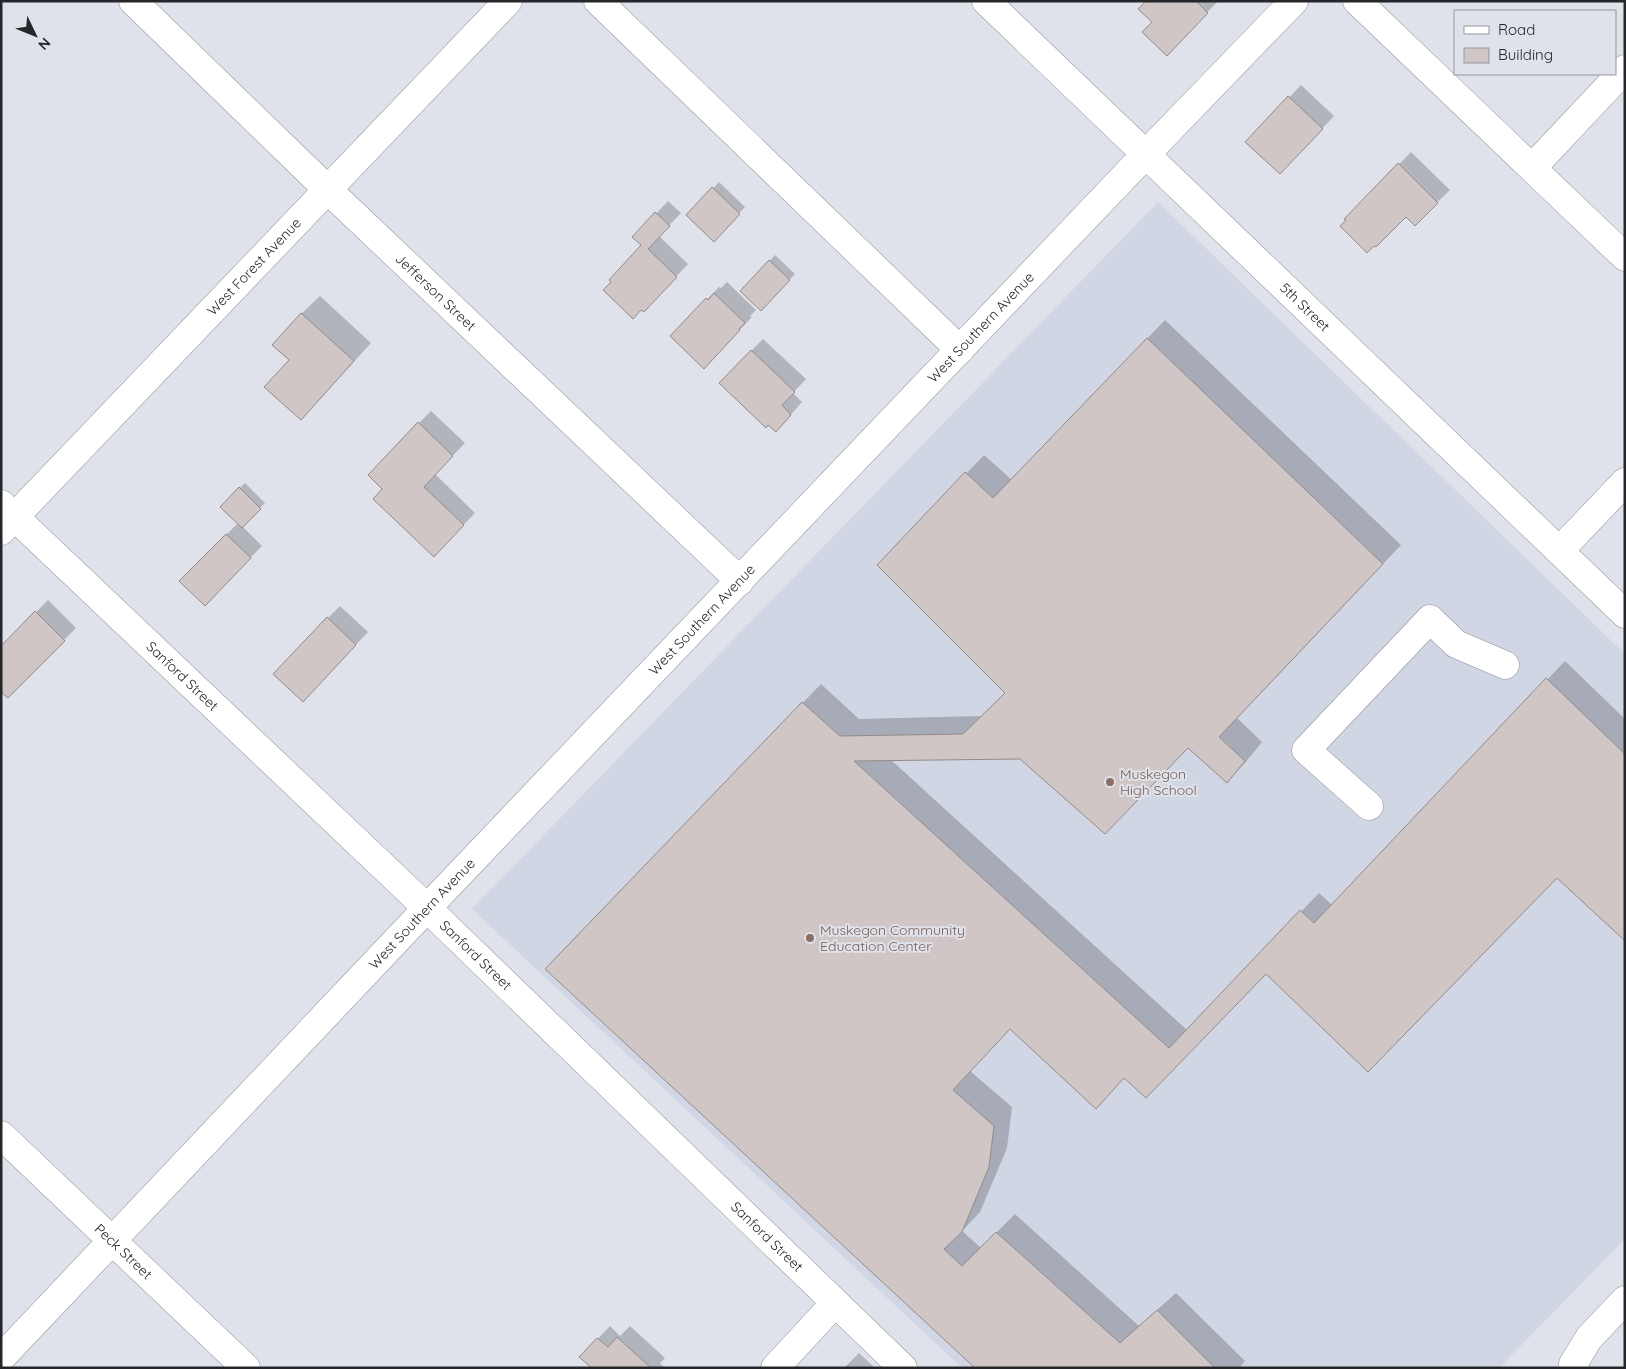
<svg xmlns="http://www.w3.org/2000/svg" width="1626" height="1369" viewBox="0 0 1626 1369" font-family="Quicksand,sans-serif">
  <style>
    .built { fill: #d1d6e5 }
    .shadow { fill: #0003 }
    .building { fill: #d1c6c6; stroke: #938a89 }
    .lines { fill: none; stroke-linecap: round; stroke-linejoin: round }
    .minor-casing { stroke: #91949b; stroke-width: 29 }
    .minor { stroke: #fff; stroke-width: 28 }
    .education-dot { fill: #8d6e63; stroke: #dfe2ea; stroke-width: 2 }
    .labels { text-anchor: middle; stroke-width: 4; stroke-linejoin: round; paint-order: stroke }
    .street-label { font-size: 14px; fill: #252629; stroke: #dfe2ea }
    .education-label { font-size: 14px; fill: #785e54; stroke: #dfe2ea; text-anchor: start }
  </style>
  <rect width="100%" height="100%" fill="#dfe2ea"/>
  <path class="built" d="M1158 202 1625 654V1239L1501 1366 1502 1368H962L472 909Z"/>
  <path class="shadow" d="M1147 1H1218L1179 42 1153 22Z
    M1301 85 1334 116 1292 161 1247 142Z
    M1411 152 1450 190 1415 224 1406 215 1348 220 1346 219Z
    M719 182 745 207 714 240 688 215Z
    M668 201 681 213 659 236 688 264 656 298 643 245 634 237Z
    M775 255 795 274 761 309 742 290Z
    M727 282 756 310 750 316 752 317 716 355 671 336 719 287 721 288Z
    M320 296 371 343 319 400 290 360 301 314Z
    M1165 320 1401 545 1237 718 1262 742 1245 763 1227 781 1189 747 1020 757 890 759 1187 1030 1319 893 1332 905 1565 661 1625 719V939L1557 876 1267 973 1164 1078 1125 1077 1011 1028 970 1071 1012 1107 1007 1148 980 1212 962 1231 981 1248 1015 1214 1139 1326 1176 1293 1245 1361 1239 1368H976L546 968 821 684 859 719 982 716 1006 692 879 565 984 455 1012 480Z
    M763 339 806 379 793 393 802 402 788 418 751 351Z
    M431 411 465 443 435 474 475 513 446 543 384 489 419 423Z
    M245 483 265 503 242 526 262 546 205 604 181 581 238 523 221 507Z
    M48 600 76 628 8 697 1 648Z
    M340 606 368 632 315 688 328 618Z
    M610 1326 620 1336 630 1326 665 1358 660 1363 665 1368H593L581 1356Z
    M859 1353 875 1368H844Z"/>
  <path class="building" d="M1146 1H1196L1208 13 1167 56 1142 32 1152 22 1138 9Z
    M1288 96 1323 129 1280 174 1245 142Z
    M1398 163 1438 203 1415 226 1406 217 1376 247 1374 246 1367 253 1340 226 1346 220 1344 219Z
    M712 187 740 214 714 242 686 215Z
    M655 212 670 226 648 249 677 277 644 312 641 310 633 319 603 290 611 282 609 280 641 245 632 237Z
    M769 260 790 280 761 311 740 291Z
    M714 293 745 323 739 329 740 330 704 369 670 336 706 298 708 300Z
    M301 313 354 361 301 420 264 387 289 360 272 345Z
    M1147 338 1383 564 1219 737 1245 761 1227 783 1188 748 1105 834 1020 759 854 761 1169 1048 1300 910 1314 923 1546 678 1625 754V941L1557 878 1368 1072 1266 974 1146 1098 1124 1078 1096 1109 1010 1029 953 1090 994 1126 989 1167 962 1232 944 1249 962 1266 996 1232 1120 1343 1157 1310 1215 1368H975L545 969 802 702 840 736 963 734 1005 693 877 565 965 472 993 498Z
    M751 350 795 392 782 405 791 415 776 432 768 425 766 428 719 383Z
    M418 422 453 456 424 487 464 525 434 557 373 499 382 489 368 475Z
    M239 487 261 509 242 528 220 507Z
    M226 534 251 558 205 606 179 581Z
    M35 611 65 641 8 698 1 692V646Z
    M327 617 356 645 303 702 273 674Z
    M617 1337 651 1368H592L579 1357 597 1338 608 1347Z"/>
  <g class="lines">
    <defs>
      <g id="minor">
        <path id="s1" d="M133 1 327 189 740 581"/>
        <path d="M598 1 960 350"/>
        <path id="s2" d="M986 1 1625 614"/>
        <path d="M1357 1 1625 257"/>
        <path d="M1532 168 1625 69"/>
        <path id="s3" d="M1 504 427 908 903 1368"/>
        <path id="s4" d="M1 531 508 1"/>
        <path d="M1559 551 1625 482"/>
        <path d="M1369 806 1306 750 1430 619 1456 644 1505 665"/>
        <path id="s5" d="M1 1135 246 1368"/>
        <path id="s6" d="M1 1358 427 908 1145 155 1294 1"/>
        <path d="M775 1368 835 1303"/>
        <path d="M1575 1368 1573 1364 1589 1338 1625 1300"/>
      </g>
    </defs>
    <use href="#minor" class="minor-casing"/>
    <use href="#minor" class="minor"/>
  </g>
  <g class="education-dot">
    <circle cx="1110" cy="782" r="5"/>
    <circle cx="810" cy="938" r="5"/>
  </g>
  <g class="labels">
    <g class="street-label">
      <text dy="5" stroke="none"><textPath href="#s4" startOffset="366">West Forest Avenue</textPath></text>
      <text dy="5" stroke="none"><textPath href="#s1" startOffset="420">Jefferson Street</textPath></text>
      <text dy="5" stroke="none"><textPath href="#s2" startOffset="442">5th Street</textPath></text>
      <text dy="5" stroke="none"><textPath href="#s6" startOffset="1422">West Southern Avenue</textPath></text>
      <text dy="5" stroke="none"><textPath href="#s6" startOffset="1018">West Southern Avenue</textPath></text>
      <text dy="5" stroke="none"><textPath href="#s3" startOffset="250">Sanford Street</textPath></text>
      <text dy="5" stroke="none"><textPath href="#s6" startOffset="612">West Southern Avenue</textPath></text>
      <text dy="5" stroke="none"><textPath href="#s3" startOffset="655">Sanford Street</textPath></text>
      <text dy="5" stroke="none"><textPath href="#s3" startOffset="1060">Sanford Street</textPath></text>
      <text dy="5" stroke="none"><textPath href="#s5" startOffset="169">Peck Street</textPath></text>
    </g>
    <g class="education-label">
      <text x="1120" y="779">Muskegon<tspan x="1120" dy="16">High School</tspan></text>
      <text x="820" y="935">Muskegon Community<tspan x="820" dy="16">Education Center</tspan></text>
    </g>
  </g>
  <rect width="1626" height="1369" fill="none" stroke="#252629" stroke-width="5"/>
  <rect x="1454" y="10" width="162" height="65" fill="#dfe2ea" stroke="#95979d"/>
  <rect x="1464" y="26" width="25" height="8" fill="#ffffff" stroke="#95979d"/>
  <text x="1498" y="35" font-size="15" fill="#252629">Road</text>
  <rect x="1464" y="48" width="25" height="15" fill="#d1c6c6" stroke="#95979d"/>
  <text x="1498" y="60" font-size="15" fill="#252629">Building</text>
  <g transform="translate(35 35) rotate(133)" stroke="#dfe2ea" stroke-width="4" paint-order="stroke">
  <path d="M0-4L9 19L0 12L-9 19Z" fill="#252629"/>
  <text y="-8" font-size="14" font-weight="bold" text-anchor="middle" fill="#252629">N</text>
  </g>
</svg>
